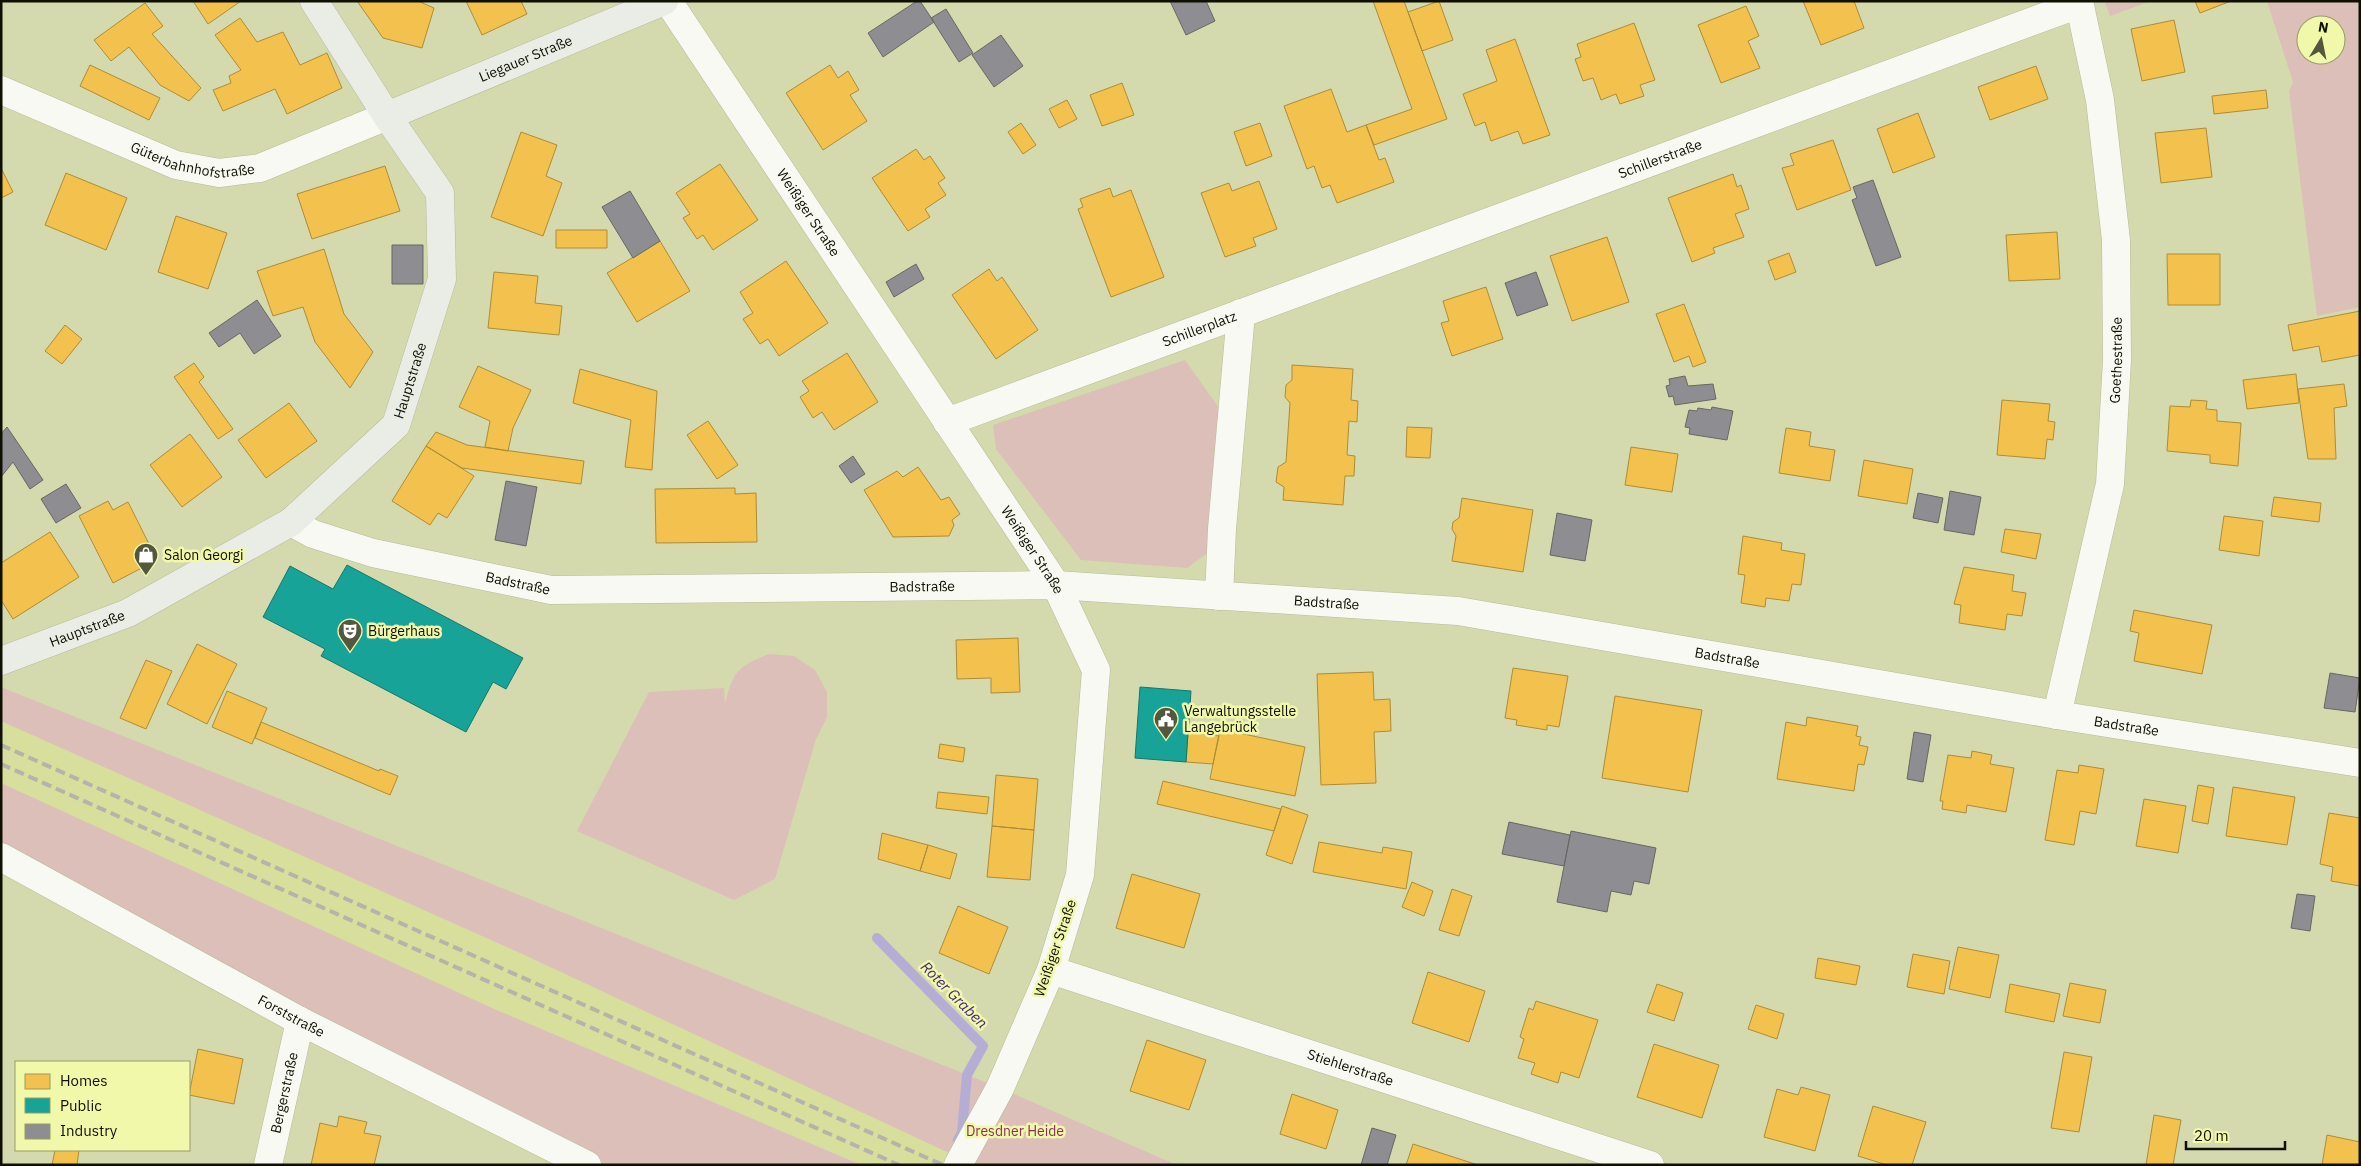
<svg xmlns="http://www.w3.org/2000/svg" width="2361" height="1166" viewBox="0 0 2361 1166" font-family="'IBM Plex Sans',sans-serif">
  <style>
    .built { fill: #d8de9b }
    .green { fill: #dcbfb8; fill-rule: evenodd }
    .homes { fill: #f2c14e; stroke: #ae8c37 }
    .public { fill: #17a398; stroke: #15776a }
    .industry { fill: #8d8d92; stroke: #676866 }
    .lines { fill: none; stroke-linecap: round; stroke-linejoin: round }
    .stream { stroke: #b6add5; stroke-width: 10 }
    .street-casing { stroke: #b7ba98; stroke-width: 29 }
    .secondary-casing { stroke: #b7ba98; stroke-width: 29 }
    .street { stroke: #f9f9f3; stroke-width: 28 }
    .secondary { stroke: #e9ede5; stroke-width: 28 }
    .rail { stroke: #b3b4ab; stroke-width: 4; stroke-dasharray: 10 5; stroke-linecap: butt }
    .labels { text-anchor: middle; stroke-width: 5; stroke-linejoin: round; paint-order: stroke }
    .street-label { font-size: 14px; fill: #0f1000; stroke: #f1f8aa }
    .poi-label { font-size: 14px; fill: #0f1000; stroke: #f1f8aa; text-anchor: start }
    .park-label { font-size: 14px; fill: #8d2d5e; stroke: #f1f8aa }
    .water-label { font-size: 15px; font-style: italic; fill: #42277e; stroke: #f1f8aa }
  </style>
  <rect width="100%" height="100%" fill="#d5daae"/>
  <path class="built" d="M1 721 518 952 975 1165H863L492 1008 1 783Z"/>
  <path class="green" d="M2111 1H2151L2110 16 2105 3Z
    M2267 1H2360V307L2317 316 2289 91 2293 82ZM2306 25H2336V55H2306Z
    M1185 360 1219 408 1209 552 1187 568 1081 560 996 449 993 425Z
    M769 654 794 656 815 670 827 692V717L816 739 775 879 734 900 577 831 649 692 724 688 725 704C733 671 738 666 769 654Z
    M1 687 1000 1088 1177 1165H975L518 952 1 721Z
    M1 783 492 1008 861 1165H588L1 857Z"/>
  <path class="homes" d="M193 1H241L208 24Z
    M357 1H418L434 8 422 48 383 38Z
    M466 1H521L527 14 482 35Z
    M1373 1H1404L1447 119 1374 145 1366 125 1412 109Z
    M1439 1 1453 40 1422 51 1408 12Z
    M1803 1H1854L1864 28 1821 45Z
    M2195 1H2231L2200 13Z
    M145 3 163 26 152 34 201 88 189 101 160 85 129 47 111 61 94 40Z
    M1746 6 1759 36 1748 41 1760 68 1721 83 1698 25Z
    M240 18 257 42 283 32 300 65 327 53 342 88 287 114 275 89 223 111 213 90 231 83 229 76 241 70 215 35Z
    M2174 20 2185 72 2142 81 2131 29Z
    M1634 23 1655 80 1640 85 1644 96 1620 104 1616 94 1601 100 1593 78 1583 81 1575 59 1581 57 1577 44Z
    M1515 39 1550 135 1523 144 1518 131 1491 141 1485 122 1475 126 1463 94 1497 81 1486 50Z
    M90 65 160 98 149 120 80 86Z
    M830 65 838 78 848 71 859 90 850 95 867 121 823 150 786 93Z
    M2036 66 2048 99 1990 120 1978 87Z
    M1122 83 1134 115 1102 126 1090 95Z
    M1331 89 1347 132 1366 125 1379 160 1385 158 1394 182 1337 203 1330 185 1322 188 1314 166 1307 169 1284 106Z
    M2266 90 2268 108 2214 114 2212 96Z
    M1067 100 1077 119 1059 128 1049 109Z
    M1918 113 1935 157 1893 173 1877 129Z
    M1021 123 1036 145 1023 154 1008 132Z
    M1260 123 1272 156 1246 166 1234 132Z
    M2206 128 2212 177 2161 183 2155 133Z
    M521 132 557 145 546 176 562 183 543 236 491 217Z
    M1833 140 1851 190 1797 210 1782 168 1794 165 1790 154Z
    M916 149 924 160 930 156 945 178 938 183 946 195 925 209 930 217 908 231 872 178Z
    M720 164 758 220 713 250 703 235 697 239 683 218 690 214 676 193Z
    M385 166 400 211 312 239 297 194Z
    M1 168 13 192 1 198Z
    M66 173 127 198 106 250 45 225Z
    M1733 174 1737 187 1741 185 1749 209 1735 214 1744 237 1713 248 1715 253 1692 262 1668 198Z
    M1259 181 1277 229 1253 238 1256 246 1225 257 1201 193 1229 183 1232 191Z
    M1110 188 1113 197 1131 190 1164 277 1111 297 1078 209 1083 207 1080 199Z
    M176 216 227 233 208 289 158 272Z
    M556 230H607V248H556Z
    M2057 232 2060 279 2009 281 2006 235Z
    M1607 237 1629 302 1572 321 1550 256Z
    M660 241 690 291 637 322 607 273Z
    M324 249 344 314 373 352 350 388 315 342 303 307 273 316 257 271Z
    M1789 253 1796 272 1775 280 1768 261Z
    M2167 254H2220V305H2168Z
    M786 261 828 323 779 356 768 339 760 344 743 319 753 313 740 292Z
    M989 269 997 281 1002 277 1038 330 996 359 952 295Z
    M494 272 538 276 535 303 562 306 559 335 488 328Z
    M1486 287 1503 339 1452 356 1441 323 1449 321 1443 301Z
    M1684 304 1706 362 1693 367 1689 356 1674 362 1656 314Z
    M2360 311V355L2322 362 2319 346 2293 351 2288 325Z
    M65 325 82 339 62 364 45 351Z
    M847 353 878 402 834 430 822 412 813 418 800 397 809 391 802 381Z
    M194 363 204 377 199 382 233 429 218 439 174 377Z
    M1292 365 1353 369 1351 400 1358 401 1357 422 1349 421 1347 455 1355 456 1354 476H1345L1343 505 1283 500 1284 487 1276 482 1278 467 1286 462 1290 403 1285 397 1286 385 1292 380Z
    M478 366 531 390 513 428 508 451 485 447 490 421 459 407Z
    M580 369 657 391 652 470 625 467 631 420 573 403Z
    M2296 374 2299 403 2247 409 2243 380Z
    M2344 384 2347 406 2334 408 2336 459H2308L2298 389Z
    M2002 400 2050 404 2048 421 2055 422 2053 440 2047 439 2045 459 1997 455Z
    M2191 400 2207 401 2206 409 2217 410V421L2241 423 2238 466 2210 463V455L2167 451 2170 406 2190 407Z
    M289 403 317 441 266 478 238 440Z
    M708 421 738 465 717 479 687 435Z
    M1407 427 1432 428 1430 458 1406 457Z
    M1786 428 1811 432 1809 446 1835 450 1830 481 1779 473Z
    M436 432 467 445 584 461 581 484 462 468 426 446Z
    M190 434 222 477 182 507 150 465Z
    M426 446 474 476 447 518 438 513 430 525 392 501Z
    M1631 447 1678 454 1672 492 1625 485Z
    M1864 460 1913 469 1907 504 1858 496Z
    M918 467 941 500 949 497 960 514 952 520 954 525 949 536 893 537 864 490 897 471 903 477Z
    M735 488V494L756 493 757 542 656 543 655 489Z
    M2274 497 2321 503 2319 522 2271 516Z
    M1462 498 1533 510 1523 572 1452 561 1456 536 1452 529 1453 522 1459 518Z
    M108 501 113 510 128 502 157 560 113 583 79 516Z
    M2224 516 2263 521 2259 556 2219 550Z
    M2005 529 2041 534 2036 559 2001 552Z
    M50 532 79 577 13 619 1 600V563Z
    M1743 536 1782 543 1781 550 1805 554 1801 585 1792 584 1789 601 1766 598 1765 607 1741 603 1745 575 1738 574Z
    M1964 567 2014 575 2012 591 2026 593 2022 616 2007 614 2005 630 1959 623 1961 605 1954 604Z
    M2134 610 2212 625 2202 674 2134 661 2139 633 2130 631Z
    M1018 638 1020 692 991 693V678L957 679 956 640Z
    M197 644 237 664 207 724 167 704Z
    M146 660 172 671 146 729 120 718Z
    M1513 668 1568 676 1559 727 1547 725V730L1516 725 1517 720 1505 718Z
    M1373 672 1374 700 1390 699 1391 731 1374 732 1376 783 1321 785 1317 674Z
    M227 691 267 708 252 744 212 727Z
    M1615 696 1702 710 1688 792 1602 778Z
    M1807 717 1858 726 1856 736 1861 737 1859 745 1868 747 1864 765 1858 764 1854 791 1777 779 1786 722 1806 726Z
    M261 722 379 771 380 769 398 776 390 795 255 738Z
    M1220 729 1305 747 1295 796 1210 779Z
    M1188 732 1219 736 1213 764 1186 762Z
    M940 744 965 748 963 762 938 758Z
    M1972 751 1992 755 1990 764 2014 768 2006 812 1967 805 1966 813 1942 809 1943 801H1940L1948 755 1971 758Z
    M2079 765 2104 769 2096 814 2080 811 2074 845 2045 840 2057 770 2078 773Z
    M996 775 1038 779 1034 830 992 826Z
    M1163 781 1281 809 1274 831 1157 804Z
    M2198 785 2214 788 2208 824 2192 821Z
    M2233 787 2295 797 2287 845 2226 836Z
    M938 792 989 797 987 814 936 808Z
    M2144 799 2186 806 2178 853 2136 846Z
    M1282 806 1308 815 1292 864 1266 855Z
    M2329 813 2360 818V886L2331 881 2333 867 2320 864Z
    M992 826 1034 830 1030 880 987 877Z
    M882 833 928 845 920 871 878 859Z
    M1319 842 1382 853 1383 847 1412 852 1406 889 1313 872Z
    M928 845 957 854 950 879 920 871Z
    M1132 874 1200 894 1184 948 1116 928Z
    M1412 882 1433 891 1424 916 1402 907Z
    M1452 889 1472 896 1459 936 1439 930Z
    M958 906 1008 927 989 974 939 953Z
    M1958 947 1999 955 1990 998 1949 989Z
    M1913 954 1950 961 1944 994 1907 987Z
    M1818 958 1860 966 1856 985 1815 978Z
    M1428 972 1485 991 1469 1042 1412 1023Z
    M2070 983 2106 990 2100 1023 2063 1016Z
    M1657 984 1683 993 1674 1021 1647 1012Z
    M2010 984 2060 994 2054 1022 2005 1012Z
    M1536 1001 1598 1020 1579 1078 1561 1072 1558 1083 1531 1074 1535 1063 1518 1058 1524 1039 1520 1037 1529 1008 1533 1010Z
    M1756 1005 1784 1014 1777 1039 1748 1029Z
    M1147 1040 1206 1060 1189 1110 1130 1091Z
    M1654 1044 1719 1065 1702 1118 1637 1097Z
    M198 1049 243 1059 234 1104 189 1095Z
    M2064 1052 2092 1057 2079 1132 2051 1128Z
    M1801 1087 1830 1095 1815 1151 1764 1137 1777 1089 1798 1095Z
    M1292 1094 1338 1110 1326 1149 1280 1134Z
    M1873 1106 1926 1122 1912 1165H1887L1858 1156Z
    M2154 1115 2181 1120 2173 1165H2146Z
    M339 1116 367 1122 364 1133 381 1136 374 1165H311L320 1123 337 1127Z
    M2327 1135 2360 1142V1165H2322Z
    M1413 1144 1478 1165H1406Z
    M55 1150H79L77 1165H52Z"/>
  <path class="public" d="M347 565 523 658 506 689 493 682 466 732 321 656 325 649 263 617 290 566 333 589Z
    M1140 687 1191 691 1186 762 1135 758Z"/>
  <path class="industry" d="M917 1H920L934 22 883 57 868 33Z
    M1170 1H1206L1215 21 1186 35Z
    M946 9 973 53 959 62 931 18Z
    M1001 35 1023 66 994 87 972 55Z
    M1873 180 1901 257 1876 266 1852 200 1857 198 1853 187Z
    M630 191 660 241 633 258 602 207Z
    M392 245H423V284H392Z
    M916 264 924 279 894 297 886 282Z
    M1536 272 1548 305 1517 316 1505 283Z
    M257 300 281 336 254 354 240 333 219 347 209 333Z
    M1685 376 1688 386 1713 384 1716 399 1675 405 1673 396 1669 397 1666 386 1670 385 1669 379Z
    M1712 407 1733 411 1727 440 1689 434 1690 428 1685 427 1689 410 1697 411 1698 408 1711 410Z
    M7 427 43 480 30 489 13 462 1 477V434Z
    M853 456 865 474 851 483 839 466Z
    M506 481 537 487 526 546 495 540Z
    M66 484 81 508 56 523 41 499Z
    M1950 491 1981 497 1974 535 1944 530Z
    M1918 493 1943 498 1938 523 1913 518Z
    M1557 513 1592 520 1585 561 1550 555Z
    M2330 673 2360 678 2355 712 2324 708Z
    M1914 732 1931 735 1923 782 1907 779Z
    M1509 822 1570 835 1564 866 1502 854Z
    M1571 831 1656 848 1649 884 1634 881 1631 895 1611 891 1607 912 1557 902Z
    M2297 894 2315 896 2310 931 2291 928Z
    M1372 1128 1396 1135 1387 1165H1361Z"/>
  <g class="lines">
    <path class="stream" d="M877 938 983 1046 967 1075 962 1132 958 1140"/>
    <defs>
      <g id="street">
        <path id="s1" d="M668 1 1056 585 1096 670 1080 875 1051 970 1000 1088 958 1165"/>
        <path id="s2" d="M1 90 176 165 219 173 260 168 387 116"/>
        <path id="s3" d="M947 422 2079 4"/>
        <path id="s4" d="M291 522 313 534 373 553 551 590 1056 585 1458 611 2057 715 2360 763"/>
        <path d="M1219 596 1222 529 1241 313"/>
        <path id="s5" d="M2057 715 2110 484 2117 360 2116 240 2100 100 2079 1"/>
        <path id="s6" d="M1 857 300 1021 587 1165"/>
        <path id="s7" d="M1051 970 1650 1165"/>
        <path id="s8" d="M268 1165 300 1021"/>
      </g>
      <g id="secondary">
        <path id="s9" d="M387 116 664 1"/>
        <path id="s10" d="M1 661 128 613 291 522 396 425 442 279 440 193 387 116 314 1"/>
      </g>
    </defs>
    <use href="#street" class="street-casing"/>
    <use href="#secondary" class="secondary-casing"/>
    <use href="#street" class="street"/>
    <use href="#secondary" class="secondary"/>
    <path class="rail" d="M1 745 943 1165
      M1 764 899 1165"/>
  </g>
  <defs>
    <symbol id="shop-pin" viewBox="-11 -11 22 30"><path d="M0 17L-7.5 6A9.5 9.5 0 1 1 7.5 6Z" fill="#54573d" stroke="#f1f8aa"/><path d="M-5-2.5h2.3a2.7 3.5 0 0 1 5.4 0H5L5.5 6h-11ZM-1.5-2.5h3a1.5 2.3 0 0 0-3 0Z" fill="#fff"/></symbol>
    <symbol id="theatre-pin" viewBox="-11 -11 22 30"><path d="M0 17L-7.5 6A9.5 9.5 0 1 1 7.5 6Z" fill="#54573d" stroke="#f1f8aa"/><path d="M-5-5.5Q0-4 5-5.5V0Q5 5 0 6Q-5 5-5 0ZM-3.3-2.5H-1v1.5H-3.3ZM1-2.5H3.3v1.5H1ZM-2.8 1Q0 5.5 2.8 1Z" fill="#fff"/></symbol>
    <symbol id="civic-pin" viewBox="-11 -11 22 30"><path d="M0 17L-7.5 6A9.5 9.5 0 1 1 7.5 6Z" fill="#54573d" stroke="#f1f8aa"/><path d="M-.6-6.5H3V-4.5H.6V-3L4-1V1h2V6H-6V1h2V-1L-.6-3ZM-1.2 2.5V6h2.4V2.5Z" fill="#fff"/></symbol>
  </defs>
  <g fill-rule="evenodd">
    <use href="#shop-pin" x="132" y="541" width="28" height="38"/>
    <use href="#theatre-pin" x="336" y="617" width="28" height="38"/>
    <use href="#civic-pin" x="1152" y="705" width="28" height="38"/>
  </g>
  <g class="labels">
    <g class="street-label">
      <text dy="5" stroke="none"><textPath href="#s9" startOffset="150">Liegauer Straße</textPath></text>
      <text dy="5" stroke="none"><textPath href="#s2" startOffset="206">Güterbahnhofstraße</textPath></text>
      <text dy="5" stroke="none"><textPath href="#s3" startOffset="760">Schillerstraße</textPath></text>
      <text dy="5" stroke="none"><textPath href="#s1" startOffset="254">Weißiger Straße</textPath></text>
      <text dy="5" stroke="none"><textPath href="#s3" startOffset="269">Schillerplatz</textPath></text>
      <text dy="5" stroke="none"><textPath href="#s5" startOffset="361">Goethestraße</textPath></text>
      <text dy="5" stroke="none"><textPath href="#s10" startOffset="512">Hauptstraße</textPath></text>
      <text dy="5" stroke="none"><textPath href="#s1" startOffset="659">Weißiger Straße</textPath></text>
      <text dy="5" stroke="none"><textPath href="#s4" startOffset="236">Badstraße</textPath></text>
      <text dy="5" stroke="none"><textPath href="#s4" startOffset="641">Badstraße</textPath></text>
      <text dy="5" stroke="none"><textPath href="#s4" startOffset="1046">Badstraße</textPath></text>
      <text dy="5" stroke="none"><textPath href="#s10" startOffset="92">Hauptstraße</textPath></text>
      <text dy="5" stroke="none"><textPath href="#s4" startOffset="1451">Badstraße</textPath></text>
      <text dy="5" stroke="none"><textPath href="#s4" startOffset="1856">Badstraße</textPath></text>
      <text transform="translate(1055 948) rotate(-71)" y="5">Weißiger Straße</text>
      <text dy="5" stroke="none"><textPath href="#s6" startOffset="331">Forststraße</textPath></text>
      <text dy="5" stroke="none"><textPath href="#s7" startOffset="315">Stiehlerstraße</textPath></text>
      <text dy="5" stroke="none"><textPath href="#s8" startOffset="74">Bergerstraße</textPath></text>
    </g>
    <g class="poi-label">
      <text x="164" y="560">Salon Georgi</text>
      <text x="368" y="636">Bürgerhaus</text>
      <text x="1184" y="716">Verwaltungsstelle<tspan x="1184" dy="16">Langebrück</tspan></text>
    </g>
    <g class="park-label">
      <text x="1015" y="1136">Dresdner Heide</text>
    </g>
    <g class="water-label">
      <text transform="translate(954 995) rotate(45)" y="5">Roter Graben</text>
    </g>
  </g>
  <rect width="2361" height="1166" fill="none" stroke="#0f1000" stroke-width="5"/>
  <rect x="15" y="1061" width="175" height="90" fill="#f1f8aa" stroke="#979b66"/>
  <rect x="25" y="1074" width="25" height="15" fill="#f2c14e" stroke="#979b66"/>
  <text x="60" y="1086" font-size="15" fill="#0f1000">Homes</text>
  <rect x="25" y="1098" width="25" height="15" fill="#17a398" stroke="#979b66"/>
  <text x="60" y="1111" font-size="15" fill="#0f1000">Public</text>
  <rect x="25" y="1124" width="25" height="15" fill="#8d8d92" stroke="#979b66"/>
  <text x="60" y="1136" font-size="15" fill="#0f1000">Industry</text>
  <g transform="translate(2321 40) rotate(10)"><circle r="24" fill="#f1f8aa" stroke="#979b66"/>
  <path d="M0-4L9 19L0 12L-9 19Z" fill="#54573d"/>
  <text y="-8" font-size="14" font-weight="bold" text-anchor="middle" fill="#0f1000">N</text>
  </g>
  <path d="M2186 1141v8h99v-8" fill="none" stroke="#0f1000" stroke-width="2.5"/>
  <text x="2194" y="1141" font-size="15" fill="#0f1000" stroke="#f1f8aa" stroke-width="4" paint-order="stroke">20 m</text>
</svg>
